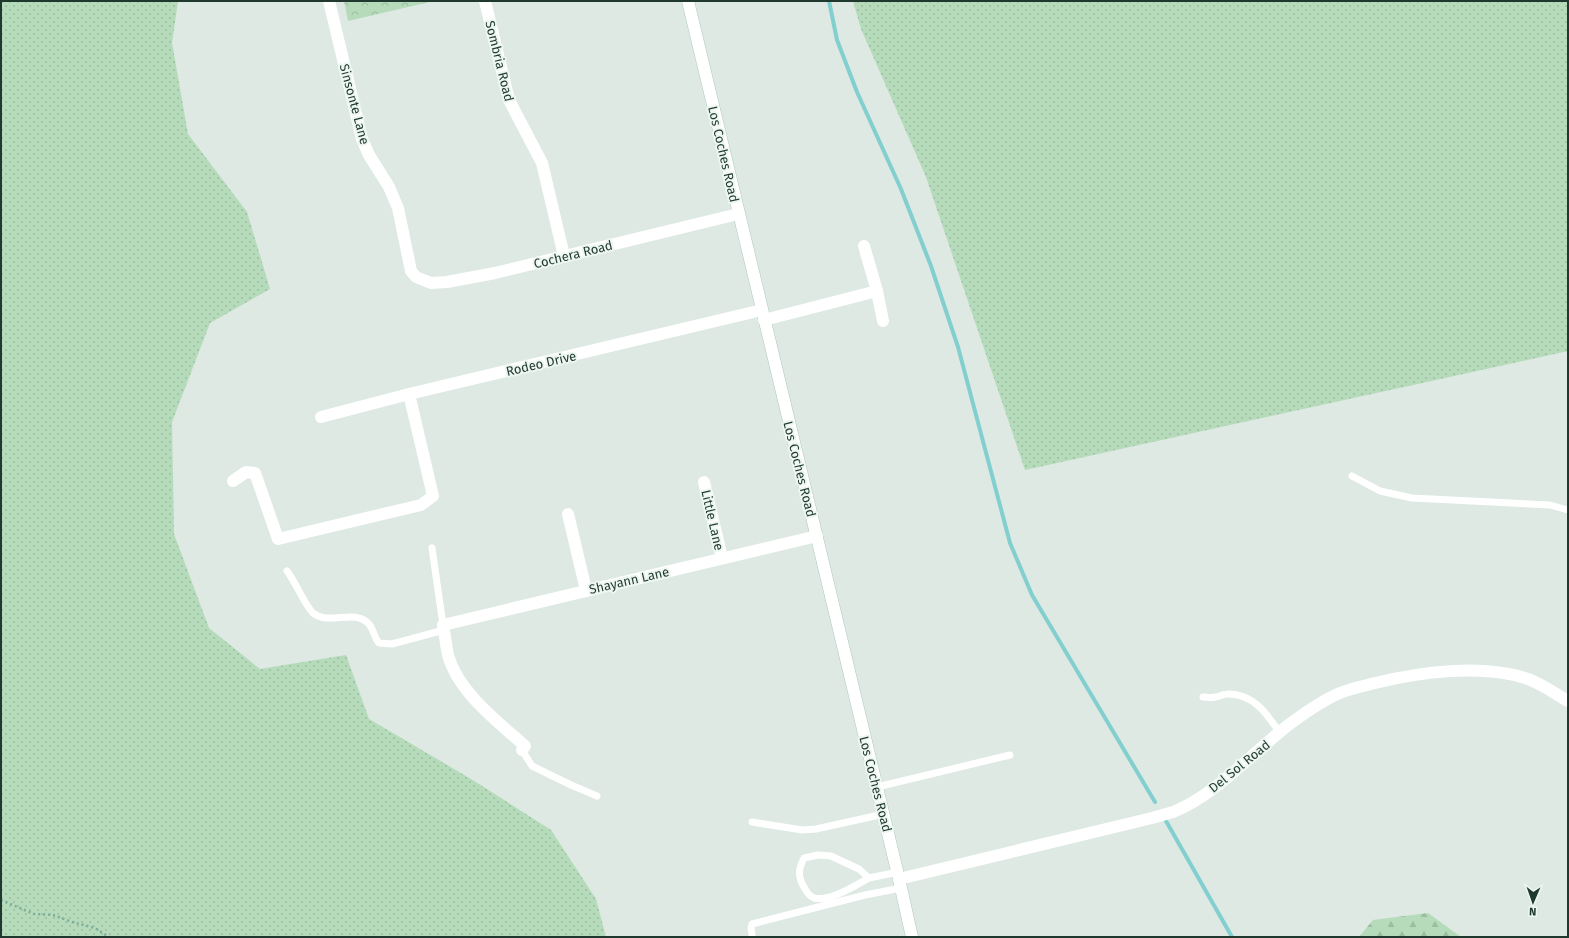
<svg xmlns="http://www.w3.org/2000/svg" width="1569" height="938" viewBox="0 0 1569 938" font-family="'Fira Sans',sans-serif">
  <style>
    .grass { fill: url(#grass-dots) }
    .forest { fill: url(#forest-firs) }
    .park { fill: url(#park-crowns) }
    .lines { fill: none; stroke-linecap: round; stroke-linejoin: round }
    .stream { stroke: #83cfd0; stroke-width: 4 }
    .secondary-casing { stroke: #b0c9bd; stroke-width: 13 }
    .path { stroke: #7dae98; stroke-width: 2.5; stroke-dasharray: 2 3; stroke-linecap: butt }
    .lane { stroke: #fff; stroke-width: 7 }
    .street { stroke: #fff; stroke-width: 12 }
    .secondary { stroke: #fff; stroke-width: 12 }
    .labels { text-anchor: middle; stroke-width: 4; stroke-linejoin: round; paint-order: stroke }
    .street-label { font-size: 13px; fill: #1f392e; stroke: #edf6f0 }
  </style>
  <defs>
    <pattern id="grass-dots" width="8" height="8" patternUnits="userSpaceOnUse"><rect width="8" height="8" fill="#b5dbba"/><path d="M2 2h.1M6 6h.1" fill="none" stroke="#9bbda0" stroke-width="1.8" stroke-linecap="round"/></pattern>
    <pattern id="forest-firs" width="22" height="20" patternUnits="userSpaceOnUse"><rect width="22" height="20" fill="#b5dbba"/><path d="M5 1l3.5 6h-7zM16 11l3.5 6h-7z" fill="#9bbda0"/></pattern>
    <pattern id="park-crowns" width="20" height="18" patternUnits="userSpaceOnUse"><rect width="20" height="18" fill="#b5dbba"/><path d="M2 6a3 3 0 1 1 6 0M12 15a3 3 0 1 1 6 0" fill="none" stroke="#9bbda0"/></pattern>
  </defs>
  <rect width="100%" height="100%" fill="#dde9e2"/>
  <path class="grass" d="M1 1H178L172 43 188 134 247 212 270 289 210 323 172 422 174 534 209 628 260 669 346 655 369 719 471 779 551 830 596 899 606 937H1Z
    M853 1H1568V351L1025 470 926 177 861 29Z"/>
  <path class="forest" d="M1428 913 1461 937H1359L1373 920Z"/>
  <path class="park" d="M344 1H434L348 21Z"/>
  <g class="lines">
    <path class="stream" d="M829 1 837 40 857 92 901 189 931 266 958 347 1010 543 1032 595 1155 802
      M1166 821 1232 937"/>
    <defs>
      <path id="secondary" d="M688 1 899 879 912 937"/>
    </defs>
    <use href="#secondary" class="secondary-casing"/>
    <path class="path" d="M1 900 34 914 53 915 72 922 95 928 109 937"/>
    <path class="lane" d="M1352 476 1380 491 1412 498 1550 505 1568 510
      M432 548 443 625
      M287 571C295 581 306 607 313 613 329 626 354 608 369 624 374 630 374 638 379 643L392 644 444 630
      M1203 697C1207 697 1211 698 1215 697 1219 697 1223 694 1227 694 1253 693 1267 714 1280 733
      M522 750 532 766 571 785 597 796
      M877 787 1010 755
      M752 822 802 830 816 829 884 814
      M869 878C856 885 830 902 814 898 809 896 806 891 804 887 797 876 799 868 804 858L818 855 831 856 859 869 869 878 898 872
      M752 934 751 928 752 924 865 895 901 888"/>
    <path class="street" d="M329 1 362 139 369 155 389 187 398 208 411 271 416 277 431 283 447 282 495 273 738 214
      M485 1 509 100 542 163 564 256
      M864 246 877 291 883 321
      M764 320 877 291
      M321 417 409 394 762 310
      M233 481 246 472 255 473 278 539 421 505 433 496 409 394
      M704 482 722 558
      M568 514 586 590
      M522 750 525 746C498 722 458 692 448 655 446 645 445 635 443 625L817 536
      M899 879 1152 818C1159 816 1166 814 1173 812 1216 795 1254 751 1291 723 1306 712 1323 700 1340 693 1352 688 1364 686 1375 683 1420 672 1481 664 1525 678 1541 683 1554 693 1568 701"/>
    <use href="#secondary" class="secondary"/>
  </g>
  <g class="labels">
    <g class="street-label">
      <text transform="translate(500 61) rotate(76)" y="5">Sombria Road</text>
      <text transform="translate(355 104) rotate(75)" y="5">Sinsonte Lane</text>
      <text transform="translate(724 154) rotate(77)" y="5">Los Coches Road</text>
      <text transform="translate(573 254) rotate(-14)" y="5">Cochera Road</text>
      <text transform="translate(541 363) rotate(-13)" y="5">Rodeo Drive</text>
      <text transform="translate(800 469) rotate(76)" y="5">Los Coches Road</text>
      <text transform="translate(713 520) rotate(77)" y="5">Little Lane</text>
      <text transform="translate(629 580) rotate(-13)" y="5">Shayann Lane</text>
      <text transform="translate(1239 766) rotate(-39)" y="5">Del Sol Road</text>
      <text transform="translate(876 784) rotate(76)" y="5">Los Coches Road</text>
    </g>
  </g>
  <rect width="1569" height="938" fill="none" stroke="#1f392e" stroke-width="4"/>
  <g transform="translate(1533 902) rotate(182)" stroke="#edf6f0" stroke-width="3" paint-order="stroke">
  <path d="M0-3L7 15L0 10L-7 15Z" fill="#1f392e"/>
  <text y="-6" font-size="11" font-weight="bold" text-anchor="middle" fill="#1f392e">N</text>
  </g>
</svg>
